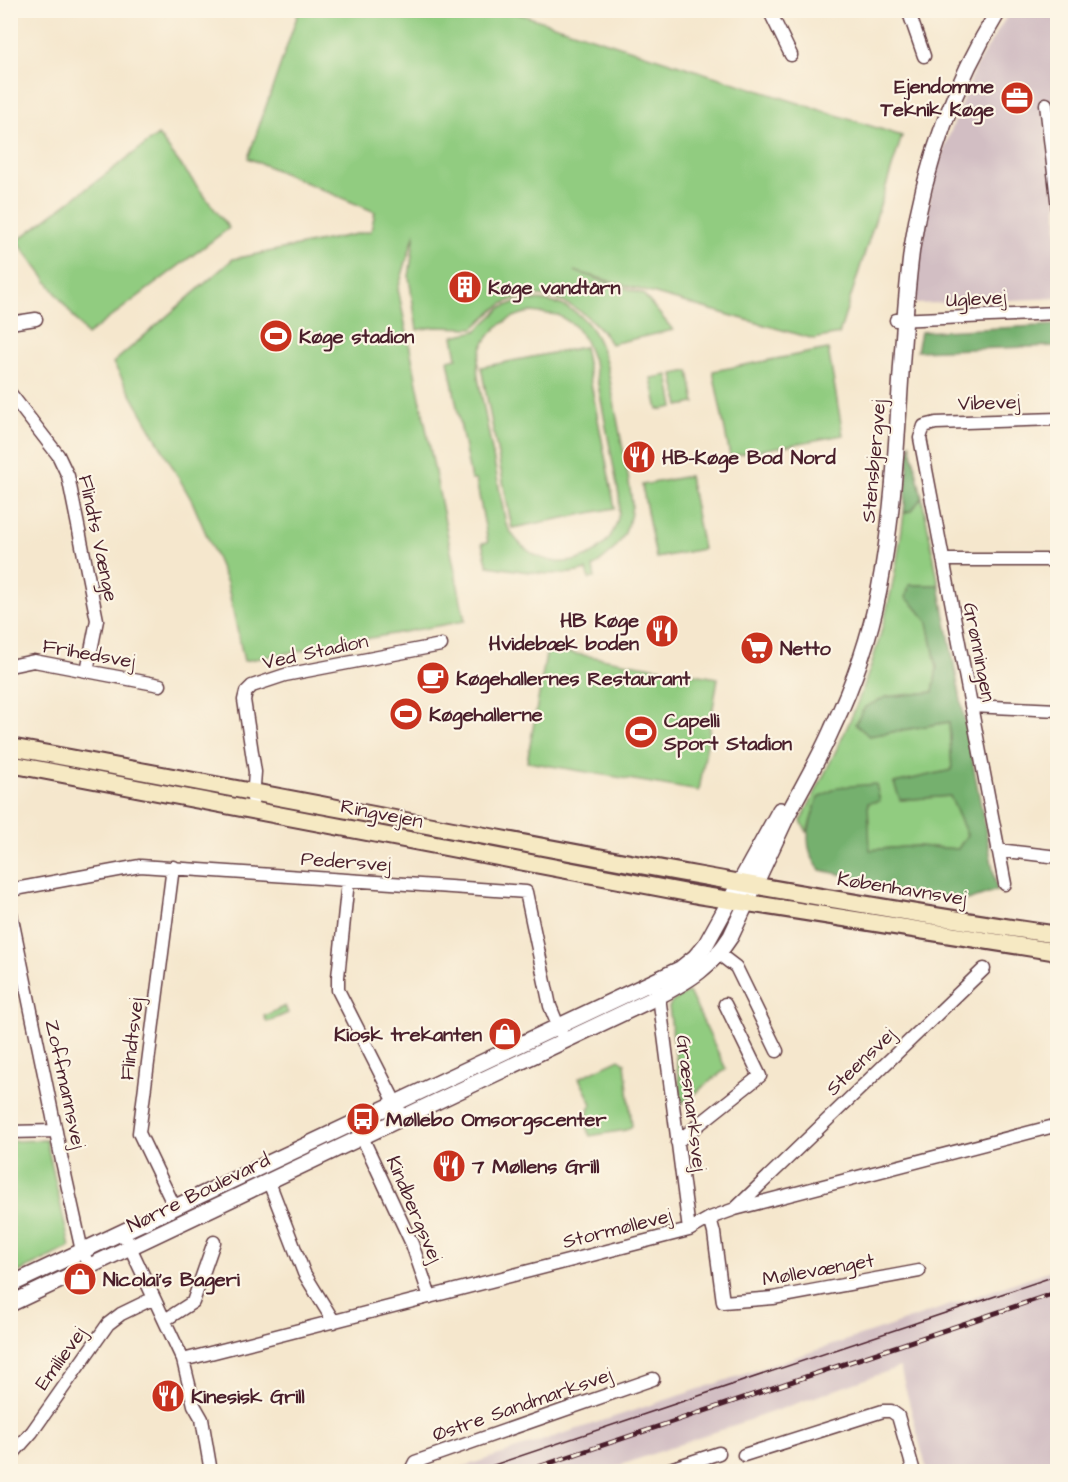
<svg xmlns="http://www.w3.org/2000/svg" width="1068" height="1482" viewBox="0 0 1068 1482" font-family="'Architects Daughter',sans-serif">
  <style>
    .industrial { fill: #d2bec3 }
    .green { fill: #91cc80; stroke: #6e7656; stroke-width: 1.5; fill-rule: evenodd }
    .forest { fill: #74b06e; stroke: #5f684c; stroke-width: 1.5 }
    .lines { fill: none; stroke-linecap: round; stroke-linejoin: round }
    .minor-casing { stroke: #643d43; stroke-width: 15 }
    .tertiary-casing { stroke: #643d43; stroke-width: 18 }
    .secondary-casing { stroke: #643d43; stroke-width: 20 }
    .minor { stroke: #fff; stroke-width: 12 }
    .tertiary { stroke: #fff; stroke-width: 15 }
    .secondary { stroke: #f6e9c3; stroke-width: 16 }
    .tram { stroke: #4a1f2b; stroke-width: 1.5 }
    .rail-casing { stroke: #4a1f2b; stroke-width: 5 }
    .rail { stroke: #fcf5e5; stroke-width: 3; stroke-dasharray: 9; stroke-linecap: butt }
    .labels { text-anchor: middle; stroke-width: 4.5; stroke-linejoin: round; paint-order: stroke }
    .poi-label { font-size: 20px; font-weight: bold; fill: #4a1f2b; stroke: #fcf5e5; text-anchor: start }
    .street-label { font-size: 20px; fill: #4a1f2b; stroke: #fcf5e5 }
  </style>
  <rect width="100%" height="100%" fill="#fcf5e5"/>
  <filter id="ink" filterUnits="userSpaceOnUse"><feTurbulence type="fractalNoise" baseFrequency=".0167" numOctaves="2"/><feDisplacementMap in="SourceGraphic" scale="12" xChannelSelector="R" yChannelSelector="G"/><feConvolveMatrix kernelMatrix="1 2 1 2 8 2 1 2 1" color-interpolation-filters="sRGB"/></filter>
  <filter id="wash" filterUnits="userSpaceOnUse"><feTurbulence type="fractalNoise" baseFrequency=".008" numOctaves="4" result="noise"/><feDisplacementMap in="SourceGraphic" scale="24" xChannelSelector="R" yChannelSelector="G"/><feGaussianBlur stdDeviation="1.35" result="paint"/><feColorMatrix in="noise" values="0 0 0 0 0 0 0 0 0 0 0 0 0 0 0 0 0 1.4 0 .05"/><feComposite in="paint" operator="in"/></filter>
  <g filter="url(#wash)">
    <rect width="100%" height="100%" fill="#f5e7cd"/>
    <path class="industrial" d="M1010 11H1057V298L915 304 921 248 934 175 975 68Z
      M1057 1268V1471H927L900 1367 604 1471H450L890 1326Z"/>
    <path class="green" d="M299 11H510L902 136 839 334 814 339 574 271 643 294 673 330 611 344C590 309 543 282 503 304 492 310 483 319 474 328L434 327 417 330 409 277 415 232 398 289 465 621 244 661 227 583 192 501 113 363 233 259 371 231 375 212 248 158Z
      M158 135 229 228 87 335 17 241Z
      M530 300C603 300 606 361 617 418 622 446 629 475 632 504 630 533 617 551 593 567L595 578 589 579 586 570C554 579 520 570 488 566L482 543 488 542 476 480H471L448 360 457 358 453 336 476 331 501 308 516 302ZM531 312 558 315 574 325 584 338 594 363 619 495C627 563 540 590 506 524L478 377C474 342 498 318 531 312Z
      M584 347 615 508 512 528 481 367Z
      M828 349 843 435 730 456 713 371Z
      M689 371 695 403 679 406 673 374Z
      M668 375 674 407 658 410 651 378Z
      M689 476 703 549 656 558 642 485Z
      M922 497 939 585H909L913 604 928 622 937 668 933 692 886 697 869 736 949 722 952 770 894 783 901 800 950 796 967 835 958 849 916 846 869 850 868 803 818 798 807 832 801 821C819 784 839 747 855 709 881 646 896 580 904 513L912 510Z
      M547 649 718 678 699 791 527 762Z
      M689 992 726 1069 682 1103 669 1007 673 1001Z
      M285 1006 288 1013 267 1022 264 1016Z
      M619 1059 625 1063 632 1126 626 1130 590 1136 584 1121 592 1104 579 1078Z
      M46 1140 70 1247 11 1276V1141Z"/>
    <path class="forest" d="M1057 325V346L917 351 921 332Z
      M910 442 922 497 912 510 904 513Z
      M909 585H939L997 890 968 900 936 898 895 891 863 879 820 870C800 845 809 825 818 798L838 787 876 784 880 801 868 803 870 850 916 846 958 849 967 835 950 796 900 800 894 783 952 770 949 722 869 736 855 724 865 707 886 697 933 692 937 668 928 622 913 604 906 598Z"/>
  </g>
  <g filter="url(#ink)">
    <g class="lines">
      <defs>
        <path id="minor" d="M769 10 791 55
          M908 10 924 56
          M1046 104 1058 208
          M896 320 1058 313
          M10 323 36 319
          M10 393 58 455 68 476 97 620 87 671
          M943 560H1058
          M10 666 34 661 160 685
          M971 706 1058 710
          M253 799 255 772 244 700 246 692 252 686 285 675 441 645
          M998 850 1058 857
          M173 867 139 1133 175 1208
          M348 881 338 977V990L403 1118
          M1005 884 920 438 924 426 936 423 1058 419
          M10 890 140 866 526 892 550 1006 561 1033
          M10 909 62 1161 82 1251 89 1266
          M719 954 736 967 777 1051
          M656 990 659 996 689 1230
          M10 1132 56 1131
          M362 1137 412 1244 430 1297
          M677 1142 760 1076 725 1004
          M269 1182 304 1273 334 1322
          M736 1208 984 969
          M710 1218 714 1233 723 1302 773 1298 919 1271
          M123 1232 183 1360 194 1405 202 1419 211 1472
          M165 1320 193 1302 214 1242
          M183 1360 689 1230 710 1218 735 1209 1058 1125
          M744 1455 883 1411H891L898 1416 914 1472
          M10 1457 32 1432 108 1324 121 1314 154 1298
          M410 1472 415 1462 653 1379
          M661 1472 719 1453"/>
        <path id="tertiary" d="M10 1285 680 969 695 957 706 944 780 810
          M10 1304 659 996C691 979 711 967 731 936 750 896 768 856 787 816 802 787 819 759 832 729 853 685 870 637 879 590 901 477 897 362 912 248 924 165 955 82 999 10"/>
        <path id="secondary" d="M10 747C359 810 707 883 1058 935
          M10 764 698 895 1058 952"/>
      </defs>
      <use href="#minor" class="minor-casing"/>
      <use href="#tertiary" class="tertiary-casing"/>
      <use href="#secondary" class="secondary-casing"/>
      <use href="#minor" class="minor"/>
      <use href="#tertiary" class="tertiary"/>
      <use href="#secondary" class="secondary"/>
      <path class="tram" d="M473 1472 1058 1275"/>
      <defs>
        <path id="rail" d="M523 1472 1058 1292"/>
      </defs>
      <use href="#rail" class="rail-casing"/>
      <use href="#rail" class="rail"/>
    </g>
  </g>
  <defs>
    <symbol id="office-disc" viewBox="-11 -11 22 22"><circle r="9.5" fill="#c8321e" stroke="#fcf5e5"/><path d="M-6-3h4V-5.5h4V-3h4V5H-6ZM-1-4.5V-3h2v-1.5ZM-6 0V1H6V0Z" fill="#fff"/></symbol>
    <symbol id="building-disc" viewBox="-11 -11 22 22"><circle r="9.5" fill="#c8321e" stroke="#fcf5e5"/><path d="M-4-6H4V6H1V3H-1V6H-4ZM-2.5-4.3h1.7v1.8h-1.7ZM.8-4.3h1.7v1.8H.8ZM-2.5-1h1.7V.8h-1.7ZM.8-1h1.7V.8H.8Z" fill="#fff"/></symbol>
    <symbol id="stadium-disc" viewBox="-11 -11 22 22"><circle r="9.5" fill="#c8321e" stroke="#fcf5e5"/><path d="M0-5a6.5 5 0 1 0 0 10a6.5 5 0 1 0 0-10ZM-3.5-1.8h7v3.6h-7Z" fill="#fff"/></symbol>
    <symbol id="restaurant-disc" viewBox="-11 -11 22 22"><circle r="9.5" fill="#c8321e" stroke="#fcf5e5"/><path d="M-5-6h1v4h1v-4h1v4h1v-4h1v5L-1.5 .5V6h-2V.5L-5-1ZM5-6V6H3V1.5H1.5Q1.5-4 5-6Z" fill="#fff"/></symbol>
    <symbol id="supermarket-disc" viewBox="-11 -11 22 22"><circle r="9.5" fill="#c8321e" stroke="#fcf5e5"/><path d="M-6-5.5h2.5l.6 2H6L4.5 2H-2.5L-4.4-4H-6ZM-1.5 3.2a1.3 1.3 0 1 0 .1 0ZM3 3.2a1.3 1.3 0 1 0 .1 0Z" fill="#fff"/></symbol>
    <symbol id="cafe-disc" viewBox="-11 -11 22 22"><circle r="9.5" fill="#c8321e" stroke="#fcf5e5"/><path d="M-5.5-4.5H6V0H3Q3 3.5 0 3.5H-2.5Q-5.5 3.5-5.5 0ZM3-3.2v2h1.7v-2ZM-6 4.5H4V6H-6Z" fill="#fff"/></symbol>
    <symbol id="shop-disc" viewBox="-11 -11 22 22"><circle r="9.5" fill="#c8321e" stroke="#fcf5e5"/><path d="M-5-2.5h2.3a2.7 3.5 0 0 1 5.4 0H5L5.5 6h-11ZM-1.5-2.5h3a1.5 2.3 0 0 0-3 0Z" fill="#fff"/></symbol>
    <symbol id="bus-disc" viewBox="-11 -11 22 22"><circle r="9.5" fill="#c8321e" stroke="#fcf5e5"/><path d="M-5-6H5V4H4V6H2V4H-2V6H-4V4H-5ZM-3.5-4V0h7V-4ZM-3.5 1.2v1.5H-2V1.2ZM2 1.2v1.5H3.5V1.2Z" fill="#fff"/></symbol>
  </defs>
  <g fill-rule="evenodd">
    <use href="#office-disc" x="998" y="79" width="38" height="38"/>
    <use href="#building-disc" x="446" y="268" width="38" height="38"/>
    <use href="#stadium-disc" x="257" y="317" width="38" height="38"/>
    <use href="#restaurant-disc" x="620" y="438" width="38" height="38"/>
    <use href="#restaurant-disc" x="643" y="612" width="38" height="38"/>
    <use href="#supermarket-disc" x="738" y="629" width="38" height="38"/>
    <use href="#cafe-disc" x="414" y="659" width="38" height="38"/>
    <use href="#stadium-disc" x="387" y="695" width="38" height="38"/>
    <use href="#stadium-disc" x="622" y="713" width="38" height="38"/>
    <use href="#shop-disc" x="486" y="1015" width="38" height="38"/>
    <use href="#bus-disc" x="344" y="1100" width="38" height="38"/>
    <use href="#restaurant-disc" x="430" y="1147" width="38" height="38"/>
    <use href="#shop-disc" x="61" y="1260" width="38" height="38"/>
    <use href="#restaurant-disc" x="149" y="1377" width="38" height="38"/>
  </g>
  <g class="labels">
    <g class="poi-label">
      <text x="994" y="93" text-anchor="end">Ejendomme<tspan x="994" dy="23">Teknik Køge</tspan></text>
      <text x="488" y="294">Køge vandtårn</text>
      <text x="299" y="343">Køge stadion</text>
      <text x="662" y="464">HB-Køge Bod Nord</text>
      <text x="639" y="627" text-anchor="end">HB Køge<tspan x="639" dy="23">Hvidebæk boden</tspan></text>
      <text x="780" y="655">Netto</text>
      <text x="456" y="685">Køgehallernes Restaurant</text>
      <text x="429" y="721">Køgehallerne</text>
      <text x="664" y="727">Capelli<tspan x="664" dy="23">Sport Stadion</tspan></text>
      <text x="482" y="1041" text-anchor="end">Kiosk trekanten</text>
      <text x="386" y="1126">Møllebo Omsorgscenter</text>
      <text x="472" y="1173">7 Møllens Grill</text>
      <text x="103" y="1286">Nicolai's Bageri</text>
      <text x="191" y="1403">Kinesisk Grill</text>
    </g>
    <g class="street-label">
      <text transform="translate(976 298) rotate(-3)" y="7">Uglevej</text>
      <text transform="translate(989 402) rotate(-2)" y="7">Vibevej</text>
      <text transform="translate(873 461) rotate(-85)" y="7">Stensbjergvej</text>
      <text transform="translate(99 538) rotate(78)" y="7">Flindts Vænge</text>
      <text transform="translate(315 651) rotate(-12)" y="7">Ved Stadion</text>
      <text transform="translate(980 652) rotate(79)" y="7">Grønningen</text>
      <text transform="translate(89 653) rotate(10)" y="7">Frihedsvej</text>
      <text transform="translate(382 813) rotate(11)" y="7">Ringvejen</text>
      <text transform="translate(346 861) rotate(4)" y="7">Pedersvej</text>
      <text transform="translate(902 888) rotate(9)" y="7">Københavnsvej</text>
      <text transform="translate(131 1039) rotate(-83)" y="7">Flindtsvej</text>
      <text transform="translate(860 1061) rotate(-44)" y="7">Steensvej</text>
      <text transform="translate(66 1084) rotate(78)" y="7">Zoffmannsvej</text>
      <text transform="translate(692 1103) rotate(83)" y="7">Græsmarksvej</text>
      <text transform="translate(198 1192) rotate(-26)" y="7">Nørre Boulevard</text>
      <text transform="translate(415 1209) rotate(67)" y="7">Kindbergsvej</text>
      <text transform="translate(617 1228) rotate(-14)" y="7">Stormøllevej</text>
      <text transform="translate(818 1269) rotate(-10)" y="7">Møllevænget</text>
      <text transform="translate(60 1358) rotate(-54)" y="7">Emilievej</text>
      <text transform="translate(522 1404) rotate(-19)" y="7">Østre Sandmarksvej</text>
    </g>
  </g>
  <rect width="1068" height="1482" fill="none" stroke="#fcf5e5" stroke-width="36"/>
</svg>
